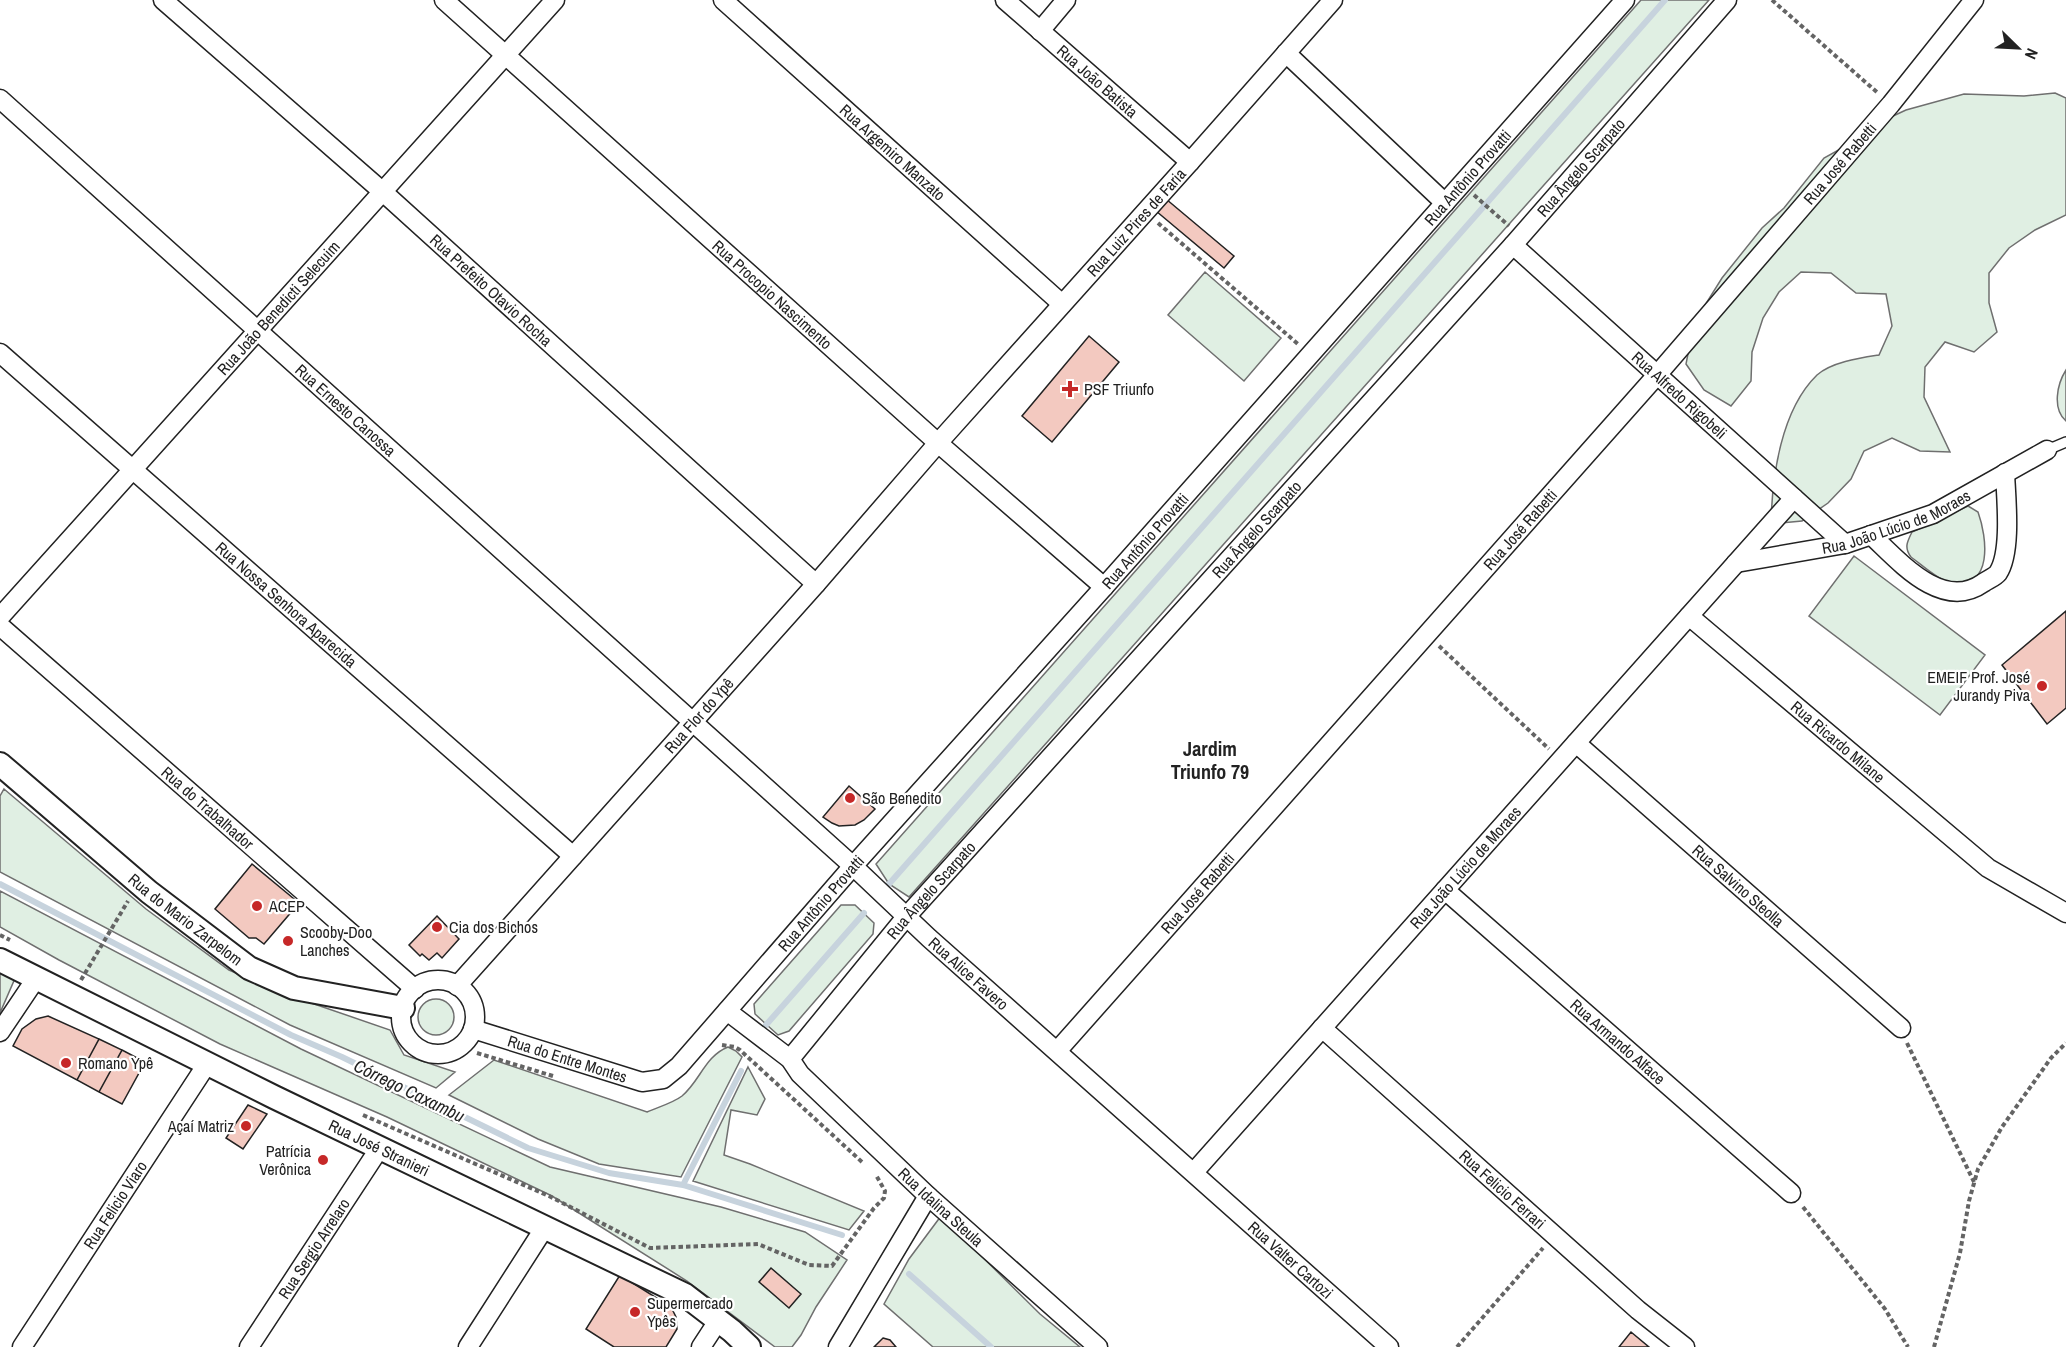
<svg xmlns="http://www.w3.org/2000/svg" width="2066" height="1347" viewBox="0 0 2066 1347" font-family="'Archivo Narrow',sans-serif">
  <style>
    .green { fill: #e0efe3; stroke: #6f6f6f; stroke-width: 1.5 }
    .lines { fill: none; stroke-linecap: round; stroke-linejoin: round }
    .stream { stroke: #c7d3dd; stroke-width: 6 }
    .building { fill: #f3c9c0; stroke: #222; stroke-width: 1.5 }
    .service-casing { stroke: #222; stroke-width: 12 }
    .minor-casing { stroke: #222; stroke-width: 21 }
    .tertiary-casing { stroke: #222; stroke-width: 26 }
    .path { stroke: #646464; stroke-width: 4; stroke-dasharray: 4.5 3; stroke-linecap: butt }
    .service { stroke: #fff; stroke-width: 9 }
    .minor { stroke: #fff; stroke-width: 18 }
    .tertiary { stroke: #fff; stroke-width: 22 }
    .poi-dot { fill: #c62828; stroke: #fff; stroke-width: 2 }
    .labels { text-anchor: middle; stroke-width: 4.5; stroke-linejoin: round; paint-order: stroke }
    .street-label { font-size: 16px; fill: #222; stroke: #fff }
    .poi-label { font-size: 16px; fill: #222; stroke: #fff; text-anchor: start }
    .water-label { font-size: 18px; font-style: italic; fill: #222; stroke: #fff }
    .quarter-label { font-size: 20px; font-weight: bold; fill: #222; stroke: #fff }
  </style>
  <rect width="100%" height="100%" fill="#fff"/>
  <path class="green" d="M1641 0H1709L909 897 889 884 876 864Z
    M2055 93 2066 98V215L2035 230 2009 248 1989 273V303L1997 332 1974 352 1945 342 1925 367 1924 397 1950 452 1920 451 1892 438 1864 451 1851 479 1828 503 1802 521 1771 524C1772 476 1781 410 1817 375 1832 362 1860 358 1879 355L1892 326 1886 294 1856 293 1831 273 1801 272 1779 292 1763 318 1752 352 1751 381 1731 406 1704 390 1686 364 1692 333 1705 305 1722 278 1762 228 1784 208 1824 158 1853 142 1878 123 1906 110 1964 94 2024 96Z
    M1205 272 1281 338 1244 381 1168 315Z
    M2066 370V421C2052 409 2057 384 2066 370Z
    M1968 506 1978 512C1987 537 1994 590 1951 583 1939 581 1921 564 1911 557 1904 548 1907 542 1912 532Z
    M1854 556 1985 655 1940 715 1809 616Z
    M4 789 146 909 229 970 285 994 390 1030 404 1055 455 1072 436 1088 290 1025 0 872V796Z
    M0 891 301 1049 550 1167 721 1207 805 1232 847 1260 816 1307 801 1335 792 1347H775L687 1281 552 1196 387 1117 220 1044 59 960 0 927Z
    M841 905H855L874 923 873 934 789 1031 778 1035 755 1014 754 1004Z
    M0 968 16 976 0 1013Z
    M418 1017a18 18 0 1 1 36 0a18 18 0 1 1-36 0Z
    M728 1047 736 1051 742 1057 681 1177 599 1164 538 1139 449 1095 494 1060 647 1112C658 1107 673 1103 682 1096 700 1081 705 1056 728 1047Z
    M748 1067 765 1099 757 1115 731 1110 724 1155 750 1164 864 1211 849 1230 693 1181Z
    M941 1216 1040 1314 1080 1347H933L884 1304 909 1259Z"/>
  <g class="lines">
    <path class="stream" d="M0 884 291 1035 342 1057 528 1148 609 1173 683 1185 842 1235
      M889 884 1665 0
      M766 1025 864 913
      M683 1185 741 1071
      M909 1274 991 1347"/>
  </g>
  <path class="building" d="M1166 199 1234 256 1224 268 1156 211Z
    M1089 336 1119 362 1052 442 1022 416Z
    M2066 611V708L2047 724 2002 665Z
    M849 786 875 809 864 820 855 825 839 826 832 823 823 817Z
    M252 864 299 903 264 944 256 938H249L215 909Z
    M437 916 459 939 442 958 437 953 429 960 422 954 420 956 409 945Z
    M48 1016 99 1039 77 1080 13 1046 22 1029 36 1019Z
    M99 1039 122 1050 99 1092 77 1080Z
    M122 1050 145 1062 122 1104 99 1092Z
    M248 1105 267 1114 243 1149 226 1138Z
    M771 1268 801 1294 789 1308 759 1282Z
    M620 1275 671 1307 676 1317 677 1329 666 1347H614L586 1329Z
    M1631 1332 1649 1347H1619Z
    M883 1338 890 1340 896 1347H874Z"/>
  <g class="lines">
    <defs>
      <path id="service" d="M2047 450 2066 442"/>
      <g id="minor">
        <path id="s1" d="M163 0 383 192 816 584"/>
        <path id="s2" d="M444 0 938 443 1104 587"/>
        <path id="s3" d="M723 0 1062 304"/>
        <path id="s4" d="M1005 0 1190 162"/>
        <path d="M1040 31 1066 0"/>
        <path d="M1286 53 1445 203"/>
        <path id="s5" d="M0 99 853 866 929 938 1389 1347"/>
        <path id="s6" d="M1513 245 1845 544"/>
        <path id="s7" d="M0 353 573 856"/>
        <path d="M1871 535C1899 561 1942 612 1983 583 1987 580 1995 577 1998 573 2012 552 2006 497 2005 473"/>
        <path id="s8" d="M1736 563 1845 544 1933 514 2047 450"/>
        <path id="s9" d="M1689 616 1988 868 2066 913"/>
        <path id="s10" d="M0 617 555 0"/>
        <path id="s11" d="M0 626 415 989"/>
        <path id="s12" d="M1576 743 1901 1028"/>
        <path id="s13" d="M1445 890 1791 1193"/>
        <circle cx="438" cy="1017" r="37"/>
        <path id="s14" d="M457 986 816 584 938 443 1190 162 1333 0"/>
        <path id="s15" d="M727 1011 790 1059 800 1074 928 1196 1098 1347"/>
        <path id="s16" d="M1322 1028 1638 1310 1685 1347"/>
        <path id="s17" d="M473 1029 642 1082 663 1079 679 1066 853 866 1104 587 1625 0"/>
        <path d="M0 1032 37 977"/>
        <path id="s18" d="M1058 1050 1657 375 1891 104 1974 0"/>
        <path id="s19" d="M790 1059 906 917 1513 245 1727 0"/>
        <path id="s20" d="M1194 1172 1794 498"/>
        <path id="s21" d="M22 1347 207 1064"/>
        <path id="s22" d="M249 1347 379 1149"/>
        <path d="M468 1347 545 1227"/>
        <path d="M701 1347 718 1321"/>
        <path d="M838 1347 928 1196"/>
      </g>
      <g id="tertiary">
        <path id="s23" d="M0 764 149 892 249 968 294 988 403 1008"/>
        <path id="s24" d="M0 960 274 1097 685 1295 732 1331 749 1347"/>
      </g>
    </defs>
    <use href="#service" class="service-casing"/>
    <use href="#minor" class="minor-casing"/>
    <use href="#tertiary" class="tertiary-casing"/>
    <path class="path" d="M1772 0 1879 94
      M1474 195 1509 226
      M1158 223 1298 344
      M1439 646 1549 749
      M0 935 10 940
      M81 980 128 901
      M1907 1043 1974 1182
      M722 1045 735 1047 740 1050 862 1162
      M477 1053 553 1076
      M363 1115 549 1196 650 1248 758 1244 809 1265 832 1266 874 1208 884 1198 885 1191 876 1175
      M1803 1207 1885 1309 1908 1347
      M1457 1347 1543 1248
      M1934 1347 1960 1253 1969 1201 1978 1169 2002 1127 2051 1058 2066 1043"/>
    <use href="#service" class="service"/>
    <use href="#minor" class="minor"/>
    <use href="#tertiary" class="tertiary"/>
  </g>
  <g class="poi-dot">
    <path d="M1067 380h6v6h6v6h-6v6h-6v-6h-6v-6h6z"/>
    <circle cx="2042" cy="686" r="6"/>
    <circle cx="850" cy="798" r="6"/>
    <circle cx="257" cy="906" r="6"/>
    <circle cx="437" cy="927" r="6"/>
    <circle cx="288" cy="941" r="6"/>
    <circle cx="66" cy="1063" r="6"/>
    <circle cx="246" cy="1126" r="6"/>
    <circle cx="323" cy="1160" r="6"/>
    <circle cx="635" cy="1312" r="6"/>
  </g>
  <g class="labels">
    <g class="street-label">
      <text dy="6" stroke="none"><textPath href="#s4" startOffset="123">Rua João Batista</textPath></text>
      <text dy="6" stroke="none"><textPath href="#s3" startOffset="228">Rua Argemiro Manzato</textPath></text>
      <text dy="6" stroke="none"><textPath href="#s18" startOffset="1182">Rua José Rabetti</textPath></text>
      <text dy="6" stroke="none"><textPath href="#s19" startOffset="1192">Rua Ângelo Scarpato</textPath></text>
      <text dy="6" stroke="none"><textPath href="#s17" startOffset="1407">Rua Antônio Provatti</textPath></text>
      <text dy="6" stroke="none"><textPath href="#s14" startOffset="1022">Rua Luiz Pires de Faria</textPath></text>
      <text dy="6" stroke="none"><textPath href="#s1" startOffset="438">Rua Prefeito Otavio Rocha</textPath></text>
      <text dy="6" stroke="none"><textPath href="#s2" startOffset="441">Rua Procopio Nascimento</textPath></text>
      <text dy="6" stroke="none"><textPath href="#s10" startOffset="416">Rua João Benedicti Selecuim</textPath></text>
      <text dy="6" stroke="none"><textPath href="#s6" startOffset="224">Rua Alfredo Rigobeli</textPath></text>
      <text dy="6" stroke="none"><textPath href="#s5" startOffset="465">Rua Ernesto Canossa</textPath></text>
      <text dy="6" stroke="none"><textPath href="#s8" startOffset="166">Rua João Lúcio de Moraes</textPath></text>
      <text dy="6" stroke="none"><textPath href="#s19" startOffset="706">Rua Ângelo Scarpato</textPath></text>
      <text dy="6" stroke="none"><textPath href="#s18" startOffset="696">Rua José Rabetti</textPath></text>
      <text dy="6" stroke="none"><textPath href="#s17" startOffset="921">Rua Antônio Provatti</textPath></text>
      <text dy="6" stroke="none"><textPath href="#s7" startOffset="381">Rua Nossa Senhora Aparecida</textPath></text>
      <text dy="6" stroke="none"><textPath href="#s14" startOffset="363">Rua Flor do Ypê</textPath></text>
      <text dy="6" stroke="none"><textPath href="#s9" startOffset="195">Rua Ricardo Milane</textPath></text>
      <text dy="6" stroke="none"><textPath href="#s11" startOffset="276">Rua do Trabalhador</textPath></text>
      <text dy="6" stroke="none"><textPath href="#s20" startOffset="408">Rua João Lúcio de Moraes</textPath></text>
      <text dy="6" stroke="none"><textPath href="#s12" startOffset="216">Rua Salvino Steolla</textPath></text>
      <text dy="6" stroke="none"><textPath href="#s19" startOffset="220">Rua Ângelo Scarpato</textPath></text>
      <text dy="6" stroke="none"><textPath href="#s18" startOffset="210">Rua José Rabetti</textPath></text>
      <text dy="6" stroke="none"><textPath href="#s17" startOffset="435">Rua Antônio Provatti</textPath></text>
      <text dy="6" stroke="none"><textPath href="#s23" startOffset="242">Rua do Mario Zarpelom</textPath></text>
      <text dy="6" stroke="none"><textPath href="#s5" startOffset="1305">Rua Alice Favero</textPath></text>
      <text dy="6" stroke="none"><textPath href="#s13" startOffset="230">Rua Armando Alface</textPath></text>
      <text dy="6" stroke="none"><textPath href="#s17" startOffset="99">Rua do Entre Montes</textPath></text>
      <text dy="6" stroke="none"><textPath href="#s24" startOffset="423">Rua José Stranieri</textPath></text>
      <text dy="6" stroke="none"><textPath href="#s16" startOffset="242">Rua Felicio Ferrari</textPath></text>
      <text dy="6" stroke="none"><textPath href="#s21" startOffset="170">Rua Felicio Viaro</textPath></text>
      <text dy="6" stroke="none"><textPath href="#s15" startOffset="291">Rua Idalina Steula</textPath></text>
      <text dy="6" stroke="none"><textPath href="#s22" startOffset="118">Rua Sergio Arrelaro</textPath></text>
      <text dy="6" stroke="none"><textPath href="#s5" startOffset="1736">Rua Valter Cartozi</textPath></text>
    </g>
    <g class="poi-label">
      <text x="1084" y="395">PSF Triunfo</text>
      <text x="2030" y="683" text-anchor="end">EMEIF Prof. José<tspan x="2030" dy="18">Jurandy Piva</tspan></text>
      <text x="862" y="804">São Benedito</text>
      <text x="269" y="912">ACEP</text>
      <text x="449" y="933">Cia dos Bichos</text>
      <text x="300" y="938">Scooby-Doo<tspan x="300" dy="18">Lanches</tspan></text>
      <text x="78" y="1069">Romano Ypê</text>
      <text x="234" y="1132" text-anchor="end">Açaí Matriz</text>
      <text x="311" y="1157" text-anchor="end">Patrícia<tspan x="311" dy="18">Verônica</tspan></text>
      <text x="647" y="1309">Supermercado<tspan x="647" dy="18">Ypês</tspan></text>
    </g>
    <g class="water-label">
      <text transform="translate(409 1091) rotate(26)" y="6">Córrego Caxambu</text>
    </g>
    <g class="quarter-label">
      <text x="1210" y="756">Jardim<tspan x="1210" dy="23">Triunfo 79</tspan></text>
    </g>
  </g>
  <g transform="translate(2018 48) rotate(114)" stroke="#ffffff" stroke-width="4.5" paint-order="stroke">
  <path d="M0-4.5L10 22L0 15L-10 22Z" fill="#222222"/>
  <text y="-9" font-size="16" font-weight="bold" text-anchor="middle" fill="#222222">N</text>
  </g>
</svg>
